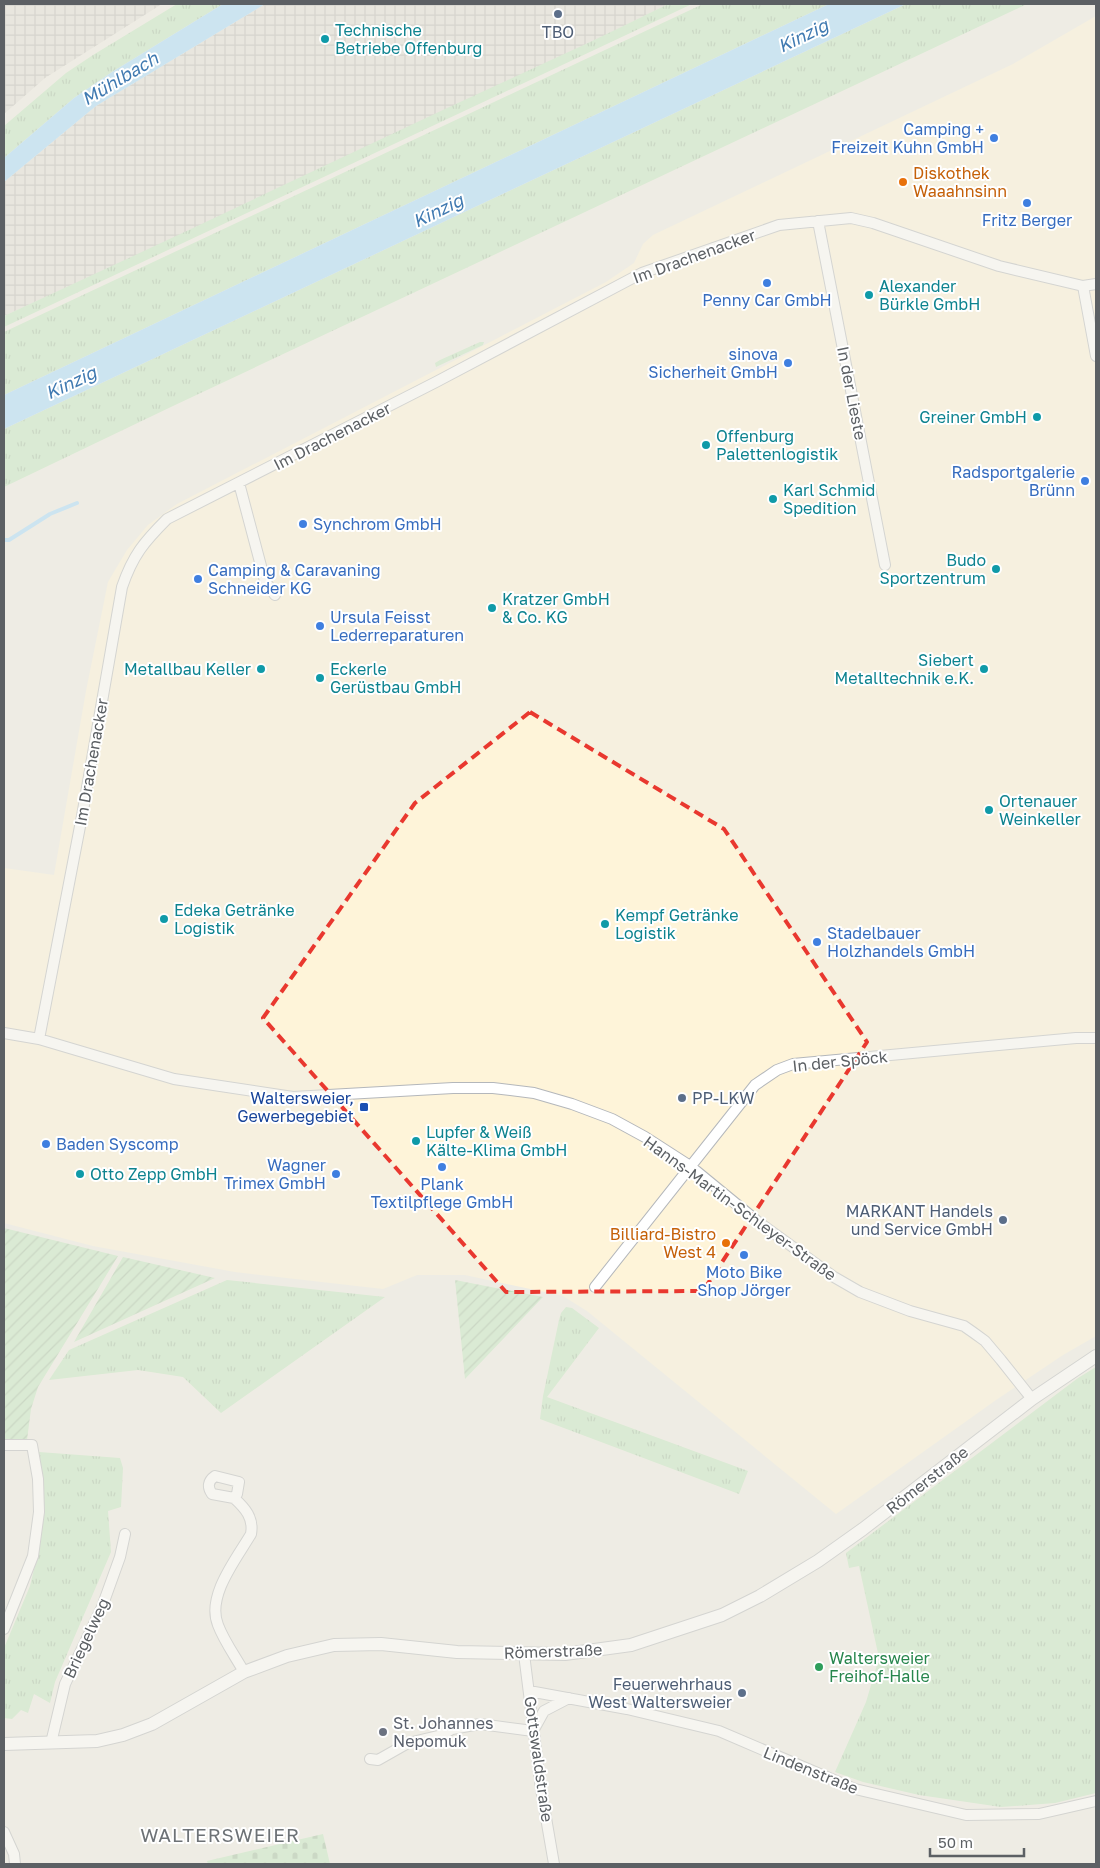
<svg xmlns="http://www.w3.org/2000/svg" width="1100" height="1868" viewBox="0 0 1100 1868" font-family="'Golos Text',sans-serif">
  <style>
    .commercial { fill: #fef4d9 }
    .industrial { fill: url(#industrial-grid) }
    .grass { fill: url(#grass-tufts) }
    .cemetery { fill: url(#cemetery-stones) }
    .garden { fill: url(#garden-furrows) }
    .water { fill: #a3daff }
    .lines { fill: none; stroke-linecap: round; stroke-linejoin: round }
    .stream { stroke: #a3daff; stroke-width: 4 }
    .minor-casing { stroke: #b4b7bb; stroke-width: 12 }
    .tertiary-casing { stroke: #b4b7bb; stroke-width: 14 }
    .minor { stroke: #fff; stroke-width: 10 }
    .tertiary { stroke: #fff; stroke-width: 12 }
    .marked { fill: none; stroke: #e9382f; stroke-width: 4; stroke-dasharray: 10 6; stroke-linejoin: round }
    .service-dot { fill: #5c6f8a; stroke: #fff; stroke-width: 2 }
    .culture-dot { fill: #0f9aa8; stroke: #fff; stroke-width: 2 }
    .shop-dot { fill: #3f7fe0; stroke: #fff; stroke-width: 2 }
    .food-dot { fill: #e8710a; stroke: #fff; stroke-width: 2 }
    .transit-dot { fill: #1a4fb4; stroke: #fff; stroke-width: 2 }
    .leisure-dot { fill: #2e9e5b; stroke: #fff; stroke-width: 2 }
    .worship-dot { fill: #6b7280; stroke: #fff; stroke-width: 2 }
    .labels { text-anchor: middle; stroke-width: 4; stroke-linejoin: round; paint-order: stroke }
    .culture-label { font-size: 16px; fill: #0d838f; stroke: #fff; text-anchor: start }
    .service-label { font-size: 16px; fill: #4e5e75; stroke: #fff; text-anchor: end }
    .shop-label { font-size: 16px; fill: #366cbe; stroke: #fff; text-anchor: start }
    .food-label { font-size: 16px; fill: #c56008; stroke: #fff; text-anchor: start }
    .street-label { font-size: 16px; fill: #5c6064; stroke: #fff }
    .transit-label { font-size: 16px; fill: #164399; stroke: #fff; text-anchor: end }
    .leisure-label { font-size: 16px; fill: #27864d; stroke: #fff; text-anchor: start }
    .worship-label { font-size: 16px; fill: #5b616d; stroke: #fff; text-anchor: start }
    .water-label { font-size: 18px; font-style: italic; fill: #407ab1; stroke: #fff }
    .quarter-label { font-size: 19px; letter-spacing: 1px; fill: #6d7276; stroke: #fff }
  </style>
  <defs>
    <pattern id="industrial-grid" width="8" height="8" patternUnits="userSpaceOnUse" patternTransform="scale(1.25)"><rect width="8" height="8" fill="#e0ddd8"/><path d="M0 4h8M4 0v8" fill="none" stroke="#b9b7b3"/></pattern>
    <pattern id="grass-tufts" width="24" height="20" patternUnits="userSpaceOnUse" patternTransform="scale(1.25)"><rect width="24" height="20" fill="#c1e6c0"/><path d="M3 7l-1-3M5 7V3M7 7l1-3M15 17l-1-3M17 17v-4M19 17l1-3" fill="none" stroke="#a0bea0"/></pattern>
    <pattern id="cemetery-stones" width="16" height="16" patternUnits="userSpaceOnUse" patternTransform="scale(1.25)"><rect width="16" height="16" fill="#c1e6c0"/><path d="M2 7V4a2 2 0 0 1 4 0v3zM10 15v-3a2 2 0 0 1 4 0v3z" fill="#a0bea0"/></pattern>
    <pattern id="garden-furrows" width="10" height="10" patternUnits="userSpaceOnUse" patternTransform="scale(1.25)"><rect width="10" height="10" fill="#c1e6c0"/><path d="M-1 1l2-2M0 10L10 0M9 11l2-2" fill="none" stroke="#a0bea0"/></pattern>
  </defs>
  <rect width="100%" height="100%" fill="#eeece4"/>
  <path class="commercial" d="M1096 16V1336L1063 1355 996 1400 836 1514 587 1311 563 1296 465 1275H417L383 1289 235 1272 93 1246 4 1223V868L54 875 86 691 108 582 127 550 148 525 177 504 606 282 634 263 643 244 653 235 1013 64Z"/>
  <path class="industrial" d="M4 4H162L45 78 4 114Z
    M265 4H668L610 33 181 235 4 316V182L96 106Z"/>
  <path class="grass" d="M177 4H223L112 72 74 98 4 158V126L66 73 93 55Z
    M668 4H692L4 327V316C152 248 298 178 445 109 520 74 595 41 668 4Z
    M703 4H829L4 395V332Z
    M906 4H1027L173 406 4 487V429Z
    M480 342H484L483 345 436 367 435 363 440 360Z
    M227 1280 385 1297 221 1413 183 1377 138 1370 49 1380 69 1350Z
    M566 1307 572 1308 599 1328 547 1397 748 1471 739 1494 540 1419 543 1396 559 1320 561 1313Z
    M1096 1367V1793L1055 1803 1001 1807 919 1795 863 1782 835 1772 866 1702 879 1658 859 1566 849 1568 846 1553 1078 1378Z
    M39 1452 120 1458 123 1468 121 1507 108 1511 111 1552 55 1682 50 1703 34 1694 28 1713 21 1710 12 1719 4 1718V1648L30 1586 40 1544 43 1483Z"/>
  <path class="cemetery" d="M323 1834 330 1864H208L207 1861Z"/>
  <path class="garden" d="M4 1228 118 1256 38 1387 31 1409 27 1440 4 1439Z
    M123 1257 215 1278 74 1342Z
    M455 1280 543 1297 465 1379Z"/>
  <path class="water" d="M223 4H265L96 106 4 182V158L74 98 112 72Z
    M829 4H906L4 429V395Z"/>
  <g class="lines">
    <path class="stream" d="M4 540H9L50 514 77 503"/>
    <defs>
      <path id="minor" d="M818 221 885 565
        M1083 286 1096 356
        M239 483 265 581 275 595
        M4 1033 39 1039 174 1079 293 1097 453 1088H493L534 1093 572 1104 612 1119 645 1137 690 1166 757 1221 834 1277 860 1292 910 1311 964 1326 974 1333 985 1341 1001 1360 1032 1399
        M39 1039 82 816 122 587C133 555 144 542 167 519L436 382 642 273 779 225 851 218 873 223 999 266 1083 286 1096 284
        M595 1287 755 1085 777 1070 793 1064 1076 1038H1096
        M4 1445H32L38 1479 39 1512 33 1556 4 1629
        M215 1476 239 1482 237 1494 234 1498 212 1494C207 1487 208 1481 215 1476Z
        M234 1498C245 1508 254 1518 251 1534 237 1558 206 1596 218 1625 224 1641 235 1656 244 1672
        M524 1654 541 1789 554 1864
        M529 1691 627 1709 719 1731 855 1789 966 1815 1039 1814 1096 1801
        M51 1743 65 1684 102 1607 120 1557 125 1534
        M370 1759 378 1760 408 1743 442 1735 452 1729 480 1724 533 1731 544 1711 569 1698
        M4 1832 14 1854 15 1864"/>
      <path id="tertiary" d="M4 1744 97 1741 123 1735 152 1724 244 1672 287 1656 334 1645 381 1644 457 1652 565 1654 631 1645 722 1615 760 1596 818 1561 863 1529 1032 1399 1096 1356"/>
    </defs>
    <use href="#minor" class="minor-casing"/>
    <use href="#tertiary" class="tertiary-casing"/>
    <use href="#minor" class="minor"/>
    <use href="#tertiary" class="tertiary"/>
  </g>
  <path d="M0 0H1100V1868H0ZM530 712 724 829 867 1042 703 1291 506 1292 263 1018 415 803Z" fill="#eeece4" fill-opacity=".55" fill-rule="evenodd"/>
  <path class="marked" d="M530 712 724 829 867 1042 703 1291 506 1292 263 1018 415 803Z"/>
  <g class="service-dot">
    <circle cx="558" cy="14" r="5"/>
    <circle cx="682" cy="1098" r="5"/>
    <circle cx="1003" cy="1220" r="5"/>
    <circle cx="742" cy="1693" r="5"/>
  </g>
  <g class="culture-dot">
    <circle cx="325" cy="39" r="5"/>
    <circle cx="869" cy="295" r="5"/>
    <circle cx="1037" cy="417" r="5"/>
    <circle cx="706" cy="445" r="5"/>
    <circle cx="773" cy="499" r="5"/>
    <circle cx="996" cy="569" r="5"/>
    <circle cx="492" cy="608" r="5"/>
    <circle cx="261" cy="669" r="5"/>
    <circle cx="984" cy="669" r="5"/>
    <circle cx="320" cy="678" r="5"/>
    <circle cx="989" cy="810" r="5"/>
    <circle cx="164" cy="919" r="5"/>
    <circle cx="605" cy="924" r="5"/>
    <circle cx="416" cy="1141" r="5"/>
    <circle cx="80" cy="1174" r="5"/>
  </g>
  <g class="shop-dot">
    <circle cx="994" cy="138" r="5"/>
    <circle cx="1027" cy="203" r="5"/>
    <circle cx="767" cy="283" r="5"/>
    <circle cx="788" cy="363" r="5"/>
    <circle cx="1085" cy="481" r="5"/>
    <circle cx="303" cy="524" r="5"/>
    <circle cx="198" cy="579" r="5"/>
    <circle cx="320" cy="626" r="5"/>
    <circle cx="817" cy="942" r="5"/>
    <circle cx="46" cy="1144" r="5"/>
    <circle cx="442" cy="1167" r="5"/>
    <circle cx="336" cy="1174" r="5"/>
    <circle cx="744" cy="1255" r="5"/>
  </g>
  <g class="food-dot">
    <circle cx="903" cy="182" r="5"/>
    <circle cx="726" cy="1243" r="5"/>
  </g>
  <rect class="transit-dot" x="359" y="1102" width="10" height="10" rx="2.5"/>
  <circle class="leisure-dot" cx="819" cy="1667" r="5"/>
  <circle class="worship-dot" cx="383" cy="1732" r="5"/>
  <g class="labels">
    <g class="culture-label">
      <text x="335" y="36">Technische<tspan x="335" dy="18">Betriebe Offenburg</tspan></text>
      <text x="879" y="292">Alexander<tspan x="879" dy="18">Bürkle GmbH</tspan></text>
      <text x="1027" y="423" text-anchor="end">Greiner GmbH</text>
      <text x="716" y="442">Offenburg<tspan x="716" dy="18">Palettenlogistik</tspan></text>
      <text x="783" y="496">Karl Schmid<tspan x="783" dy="18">Spedition</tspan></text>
      <text x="986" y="566" text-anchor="end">Budo<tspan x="986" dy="18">Sportzentrum</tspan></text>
      <text x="502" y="605">Kratzer GmbH<tspan x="502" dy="18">&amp; Co. KG</tspan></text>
      <text x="974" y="666" text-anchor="end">Siebert<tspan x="974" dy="18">Metalltechnik e.K.</tspan></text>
      <text x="251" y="675" text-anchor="end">Metallbau Keller</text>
      <text x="330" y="675">Eckerle<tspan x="330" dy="18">Gerüstbau GmbH</tspan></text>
      <text x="999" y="807">Ortenauer<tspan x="999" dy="18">Weinkeller</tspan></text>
      <text x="174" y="916">Edeka Getränke<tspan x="174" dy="18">Logistik</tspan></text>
      <text x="615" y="921">Kempf Getränke<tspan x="615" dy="18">Logistik</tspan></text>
      <text x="426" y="1138">Lupfer &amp; Weiß<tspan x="426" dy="18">Kälte-Klima GmbH</tspan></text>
      <text x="90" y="1180">Otto Zepp GmbH</text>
    </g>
    <g class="service-label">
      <text x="558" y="38" text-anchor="middle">TBO</text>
      <text x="692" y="1104" text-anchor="start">PP-LKW</text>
      <text x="993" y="1217">MARKANT Handels<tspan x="993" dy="18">und Service GmbH</tspan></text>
      <text x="732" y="1690">Feuerwehrhaus<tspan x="732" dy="18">West Waltersweier</tspan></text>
    </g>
    <g class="shop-label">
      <text x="984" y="135" text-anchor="end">Camping +<tspan x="984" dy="18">Freizeit Kuhn GmbH</tspan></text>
      <text x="1027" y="226" text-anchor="middle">Fritz Berger</text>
      <text x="767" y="306" text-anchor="middle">Penny Car GmbH</text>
      <text x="778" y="360" text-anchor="end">sinova<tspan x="778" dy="18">Sicherheit GmbH</tspan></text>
      <text x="1075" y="478" text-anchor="end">Radsportgalerie<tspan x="1075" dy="18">Brünn</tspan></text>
      <text x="313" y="530">Synchrom GmbH</text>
      <text x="208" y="576">Camping &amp; Caravaning<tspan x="208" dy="18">Schneider KG</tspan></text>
      <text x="330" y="623">Ursula Feisst<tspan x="330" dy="18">Lederreparaturen</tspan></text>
      <text x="827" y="939">Stadelbauer<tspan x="827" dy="18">Holzhandels GmbH</tspan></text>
      <text x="56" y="1150">Baden Syscomp</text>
      <text x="326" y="1171" text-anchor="end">Wagner<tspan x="326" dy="18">Trimex GmbH</tspan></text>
      <text x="442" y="1190" text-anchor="middle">Plank<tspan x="442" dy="18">Textilpflege GmbH</tspan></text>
      <text x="744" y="1278" text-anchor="middle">Moto Bike<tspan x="744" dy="18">Shop Jörger</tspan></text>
    </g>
    <g class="food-label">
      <text x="913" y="179">Diskothek<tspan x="913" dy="18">Waaahnsinn</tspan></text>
      <text x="716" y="1240" text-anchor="end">Billiard-Bistro<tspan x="716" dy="18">West 4</tspan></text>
    </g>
    <g class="street-label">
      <text transform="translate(694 256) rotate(-20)" y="6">Im Drachenacker</text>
      <text transform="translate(852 393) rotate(79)" y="6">In der Lieste</text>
      <text transform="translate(332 436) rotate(-27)" y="6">Im Drachenacker</text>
      <text transform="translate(91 762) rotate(-80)" y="6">Im Drachenacker</text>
      <text transform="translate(840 1061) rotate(-6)" y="6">In der Spöck</text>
      <text transform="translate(740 1208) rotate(36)" y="6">Hanns-Martin-Schleyer-Straße</text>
      <text transform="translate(927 1480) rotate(-38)" y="6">Römerstraße</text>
      <text transform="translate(86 1638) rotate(-65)" y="6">Briegelweg</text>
      <text transform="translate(553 1651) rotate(-2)" y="6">Römerstraße</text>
      <text transform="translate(539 1759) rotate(82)" y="6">Gottswaldstraße</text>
      <text transform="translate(811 1770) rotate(22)" y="6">Lindenstraße</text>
    </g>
    <g class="transit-label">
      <text x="354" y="1104">Waltersweier,<tspan x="354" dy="18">Gewerbegebiet</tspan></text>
    </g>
    <g class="leisure-label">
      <text x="829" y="1664">Waltersweier<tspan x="829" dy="18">Freihof-Halle</tspan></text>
    </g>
    <g class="worship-label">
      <text x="393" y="1729">St. Johannes<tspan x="393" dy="18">Nepomuk</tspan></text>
    </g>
    <g class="water-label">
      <text transform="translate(803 36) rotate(-26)" y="6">Kinzig</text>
      <text transform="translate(120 79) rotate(-31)" y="6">Mühlbach</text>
      <text transform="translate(438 211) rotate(-26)" y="6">Kinzig</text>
      <text transform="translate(71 383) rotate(-25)" y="6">Kinzig</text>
    </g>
    <g class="quarter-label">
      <text x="220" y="1842">WALTERSWEIER</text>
    </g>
  </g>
  <rect width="1100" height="1868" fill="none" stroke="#5c6064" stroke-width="10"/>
  <path d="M930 1848v8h94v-8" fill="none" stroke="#5c6064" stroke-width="2.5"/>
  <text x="938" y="1848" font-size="15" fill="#5c6064" stroke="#ffffff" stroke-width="4" paint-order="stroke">50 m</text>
</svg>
